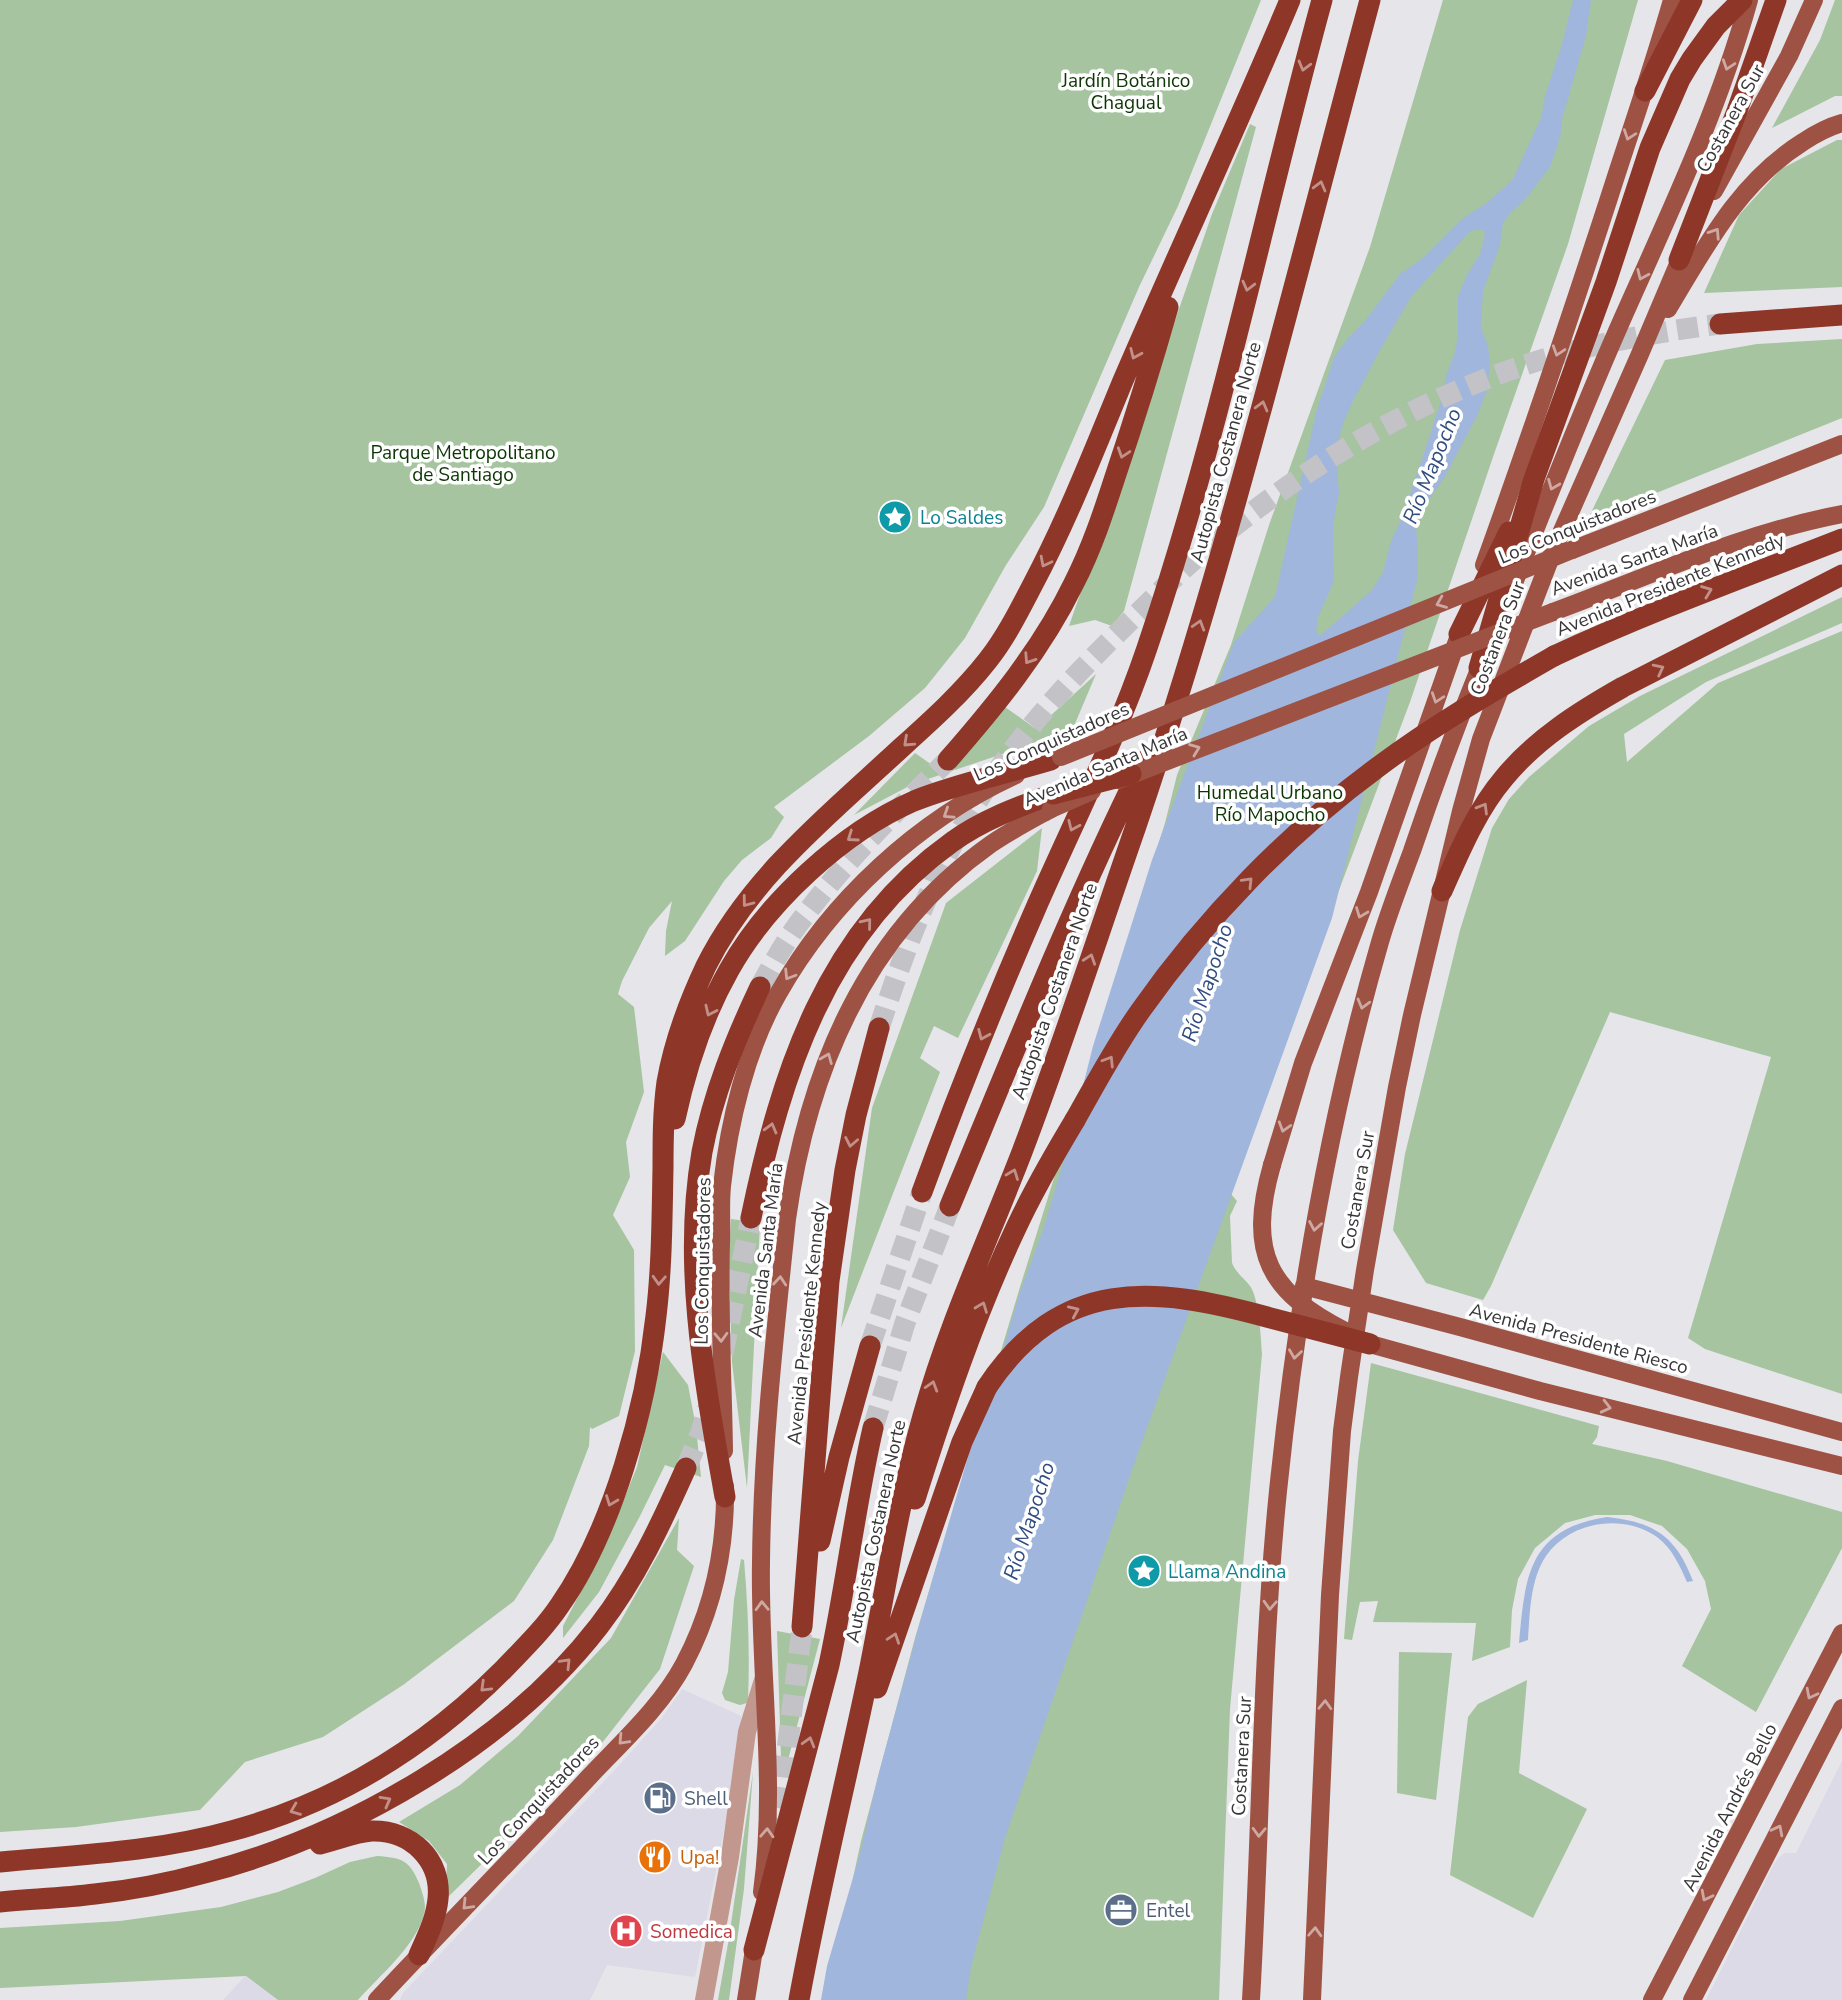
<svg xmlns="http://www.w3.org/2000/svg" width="1842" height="2000" viewBox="0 0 1842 2000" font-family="'Nunito Sans',sans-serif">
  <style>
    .built { fill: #dbdae6 }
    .green { fill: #a5c49f }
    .water { fill: #a0b6dd; fill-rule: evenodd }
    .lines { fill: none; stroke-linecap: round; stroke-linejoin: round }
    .highway-tunnel { stroke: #c2c2c7; stroke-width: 21; stroke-dasharray: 21 10; stroke-linecap: butt }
    .minor { stroke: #c2978e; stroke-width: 18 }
    .major { stroke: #9e5244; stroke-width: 18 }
    .highway { stroke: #8e3729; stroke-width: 21 }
    .major-bridge { stroke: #9e5244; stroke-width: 18 }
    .highway-bridge { stroke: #8e3729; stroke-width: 21 }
    .oneway { stroke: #cea8a2 }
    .oneway2 { stroke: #c19189 }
    .labels { text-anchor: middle; stroke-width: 7; stroke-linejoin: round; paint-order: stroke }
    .park-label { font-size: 19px; fill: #0c3603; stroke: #fff }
    .street-label { font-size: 19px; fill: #373739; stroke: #fff }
    .culture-label { font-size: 19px; fill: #0d838f; stroke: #fff; text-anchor: start }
    .service-label { font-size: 19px; fill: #4e5e75; stroke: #fff; text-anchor: start }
    .food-label { font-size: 19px; fill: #c56008; stroke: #fff; text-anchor: start }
    .health-label { font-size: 19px; fill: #be3a42; stroke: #fff; text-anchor: start }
    .water-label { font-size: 21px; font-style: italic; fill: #314d80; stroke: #fff }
  </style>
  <rect width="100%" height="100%" fill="#e5e5ea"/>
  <path class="built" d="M682 1689 741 1716 740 1744 737 1765 695 1977 607 1965 590 2000H400L403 1993 611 1774 661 1719Z
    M1842 1761V2000H1706L1774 1864 1779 1857 1785 1853H1796Z
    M245 1976 278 2000H223Z"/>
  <path class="green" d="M0 0H1261L1178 206 1139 287 1044 507 1006 565 965 638 925 688 869 736 774 807 784 817 771 838 742 860 724 881 685 941 665 956 666 931 672 901 649 928 622 981 618 994 634 1007 644 1092 626 1142 630 1177 613 1215 634 1250 635 1351 619 1416 592 1429 590 1427 589 1446 553 1540 514 1601 403 1685 323 1737 245 1762 200 1810 76 1827 0 1832Z
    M1443 0H1638L1568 244 1494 454 1410 702 1313 959 1198 1284 1231 1194 1237 1201 1230 1216 1232 1263C1236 1273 1244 1278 1250 1286 1259 1298 1261 1338 1262 1354L1230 1709 1219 2000H827L861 1841 915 1638 1020 1287 1165 823 1177 775 1231 645 1269 525 1370 247Z
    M1835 0H1842V96H1835L1772 128 1820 40Z
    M1250 124 1256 127 1124 611 1112 626 1095 620 1069 626 1212 214Z
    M1837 140H1842V287L1704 293 1739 215 1781 169Z
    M1842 339V418L1587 521 1665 360 1757 344Z
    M1842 597V623L1706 682 1624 734 1627 762 1718 683 1842 631V1394L1705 1349 1688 1338 1771 1057 1610 1012 1491 1286 1483 1300 1426 1283 1393 1230 1405 1154 1460 930 1492 828 1509 799 1529 777 1589 726 1640 696Z
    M1096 674 1074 726 1023 747 913 784 854 815 915 753 935 767 943 758 1005 707 1036 729Z
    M1042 828 1037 871 958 1038 934 1026 920 1058 940 1072 841 1328 872 1108 946 903Z
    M731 1219 760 1223 747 1488 732 1362 729 1264Z
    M663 1352 688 1385 696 1427 701 1477 665 1465 640 1516 599 1592 563 1638V1626L607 1541 637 1467Z
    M1371 1363 1599 1426 1597 1437 1592 1444 1667 1461 1842 1512V1548L1756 1712 1682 1666 1711 1609 1705 1581 1687 1549 1662 1526 1630 1515H1595L1565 1523 1535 1548 1518 1579 1512 1610 1510 1647 1472 1661 1476 1623 1373 1622 1378 1601 1360 1602 1352 1640 1344 1639 1358 1461Z
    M679 1518 677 1550 694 1566 660 1669 591 1757 446 1899 447 1864 429 1841 399 1822 460 1785 518 1736 611 1638Z
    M741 1559 744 1560C748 1607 750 1653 748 1700L747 1703 740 1705 725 1700 722 1693 728 1672 734 1600Z
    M777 1631 820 1639 788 1760 781 1758Z
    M1399 1652 1452 1653 1436 1800 1397 1793Z
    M1527 1680 1519 1773 1587 1809 1533 1918 1450 1875 1468 1717 1478 1704Z
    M753 1772 744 1889 729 2000H718L729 1938Z
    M377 1856C401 1858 409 1859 419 1883 422 1892 427 1904 424 1914 416 1946 379 1976 358 2000H278L246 1976 0 1988V1928L120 1921 221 1907 278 1892 315 1878 350 1862Z"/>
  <path class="water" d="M1573 0H1591L1586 36 1562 119 1560 138 1550 167 1525 200 1511 212 1503 223 1500 245 1483 291 1481 328 1488 346 1490 364 1487 390 1478 414 1444 478 1429 499 1416 530 1418 547V577L1332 918 1139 1450 1005 1838 971 1967 966 2000H821L827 1966 860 1854 878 1776 920 1622 972 1443 1001 1357 1019 1295 1043 1230 1067 1150 1093 1046 1152 860 1234 642 1275 597 1316 413 1334 357 1349 337 1365 321 1400 274 1423 258 1462 219 1488 202 1513 179 1541 118 1545 96 1562 44ZM1482 229 1485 234 1480 254 1468 273 1458 296V336L1455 352 1446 376 1441 401 1426 447 1401 520 1391 541 1383 572 1372 590 1320 636 1316 631 1318 617 1334 581 1333 524 1339 492 1336 457 1338 441 1344 421 1352 403 1379 352 1411 297 1470 231Z
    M1607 1517C1654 1522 1676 1536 1693 1581L1687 1582C1680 1566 1672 1548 1657 1537 1623 1513 1570 1521 1546 1556 1530 1580 1530 1612 1528 1640L1519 1643C1525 1575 1529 1529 1607 1517Z"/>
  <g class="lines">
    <path class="highway-tunnel" d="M760 987C774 962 788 936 806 914 848 858 898 809 948 760
      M879 1028C904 952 931 877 973 809 1016 736 1073 676 1133 618 1157 595 1180 571 1205 550 1307 464 1425 393 1554 356 1608 341 1664 331 1720 324
      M870 1346 922 1192
      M723 1353 751 1218
      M873 1428 905 1323 950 1206
      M686 1468 701 1432 710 1401
      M776 1839 802 1629"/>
    <path class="minor" d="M704 2000 730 1857 747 1732 763 1680"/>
    <path class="major" d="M1714 191 1789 56 1814 0
      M1668 309C1706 246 1739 182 1803 142 1815 134 1828 127 1842 123
      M1572 550 1842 444
      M1484 565C1528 443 1569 321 1609 198 1630 132 1653 67 1672 0
      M1514 583C1549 495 1583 408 1621 322 1668 216 1718 112 1749 0
      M1553 612C1648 577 1742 533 1842 514
      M1272 1165 1303 1063 1369 892 1457 641
      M1304 1286 1460 1327 1842 1432
      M1370 1344 1540 1391 1842 1466
      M724 1451C723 1382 719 1313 721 1244 722 1225 720 1205 722 1186 729 1122 746 1050 778 994 831 900 918 820 1016 775
      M762 1892C777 1782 759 1672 761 1563 762 1448 775 1333 787 1219 808 1071 865 933 991 844 1010 831 1031 820 1051 809
      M377 2000C447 1925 519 1852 589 1777 622 1742 661 1707 684 1664 713 1609 726 1548 725 1486
      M746 2000 756 1937
      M1251 2000C1261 1830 1261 1660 1278 1491 1297 1306 1328 1121 1380 942 1389 911 1401 881 1412 851 1434 786 1458 721 1484 657
      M1312 2000 1330 1595 1342 1431 1349 1377 1365 1270 1397 1087 1412 1015 1461 811 1481 739 1554 549 1640 354 1684 250
      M1652 2000 1842 1633
      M1692 2000 1842 1708"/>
    <path class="highway" d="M1645 91 1692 0
      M1679 260 1737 111 1776 0
      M1720 324 1842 315
      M1459 634 1509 532
      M1554 656C1648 612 1745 577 1842 539
      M1479 668 1534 479 1606 282 1650 148 1680 79 1692 59 1716 26 1742 0
      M948 760C996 705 1042 649 1074 583 1092 548 1104 511 1116 474 1135 418 1152 363 1168 307
      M1442 891C1459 853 1476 811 1504 778 1536 739 1579 712 1623 687L1842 575
      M675 1119C686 1068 703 1016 729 970 767 902 843 832 914 801 956 784 1008 773 1051 760
      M922 1192C957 1096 995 1002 1035 910 1073 823 1117 737 1147 648 1219 436 1263 216 1322 0
      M950 1206C1012 1057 1072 906 1144 761
      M751 1218C781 1073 826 932 952 842 982 820 1018 807 1053 794
      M725 1497C705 1384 682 1267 702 1152 713 1094 735 1040 760 987
      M915 1499C944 1407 975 1315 1016 1228 1033 1191 1054 1155 1075 1120
      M820 1541 839 1457 870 1346
      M802 1627 829 1281 845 1170 856 1115 879 1028
      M877 1688 962 1442 987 1387
      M320 1844C337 1840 355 1832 372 1831 411 1830 442 1860 438 1899 436 1919 427 1937 419 1955
      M0 1862C77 1855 156 1852 231 1831 336 1803 427 1746 503 1670 523 1649 544 1629 560 1605 613 1529 646 1408 656 1316 662 1267 662 1217 663 1168 663 1139 663 1111 667 1082 674 1043 689 1002 706 966 750 877 831 813 902 747 932 720 963 692 988 660 1006 637 1019 611 1032 586 1067 520 1094 451 1122 383 1177 255 1236 129 1290 0
      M0 1902C32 1899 64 1898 95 1894 132 1890 169 1883 205 1873 348 1836 508 1744 599 1626 636 1578 661 1524 686 1468
      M754 1950 829 1665C846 1586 855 1506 873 1428
      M799 2000C819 1890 846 1782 869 1672 886 1587 899 1500 923 1416 948 1326 988 1240 1022 1152 1063 1044 1098 935 1136 826 1228 555 1296 276 1370 0"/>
    <path class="major-bridge" d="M1061 757 1572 550
      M1118 780 1553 612
      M1051 809 1092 791
      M1272 1165C1247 1253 1268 1292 1347 1332"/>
    <path class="highway-bridge" d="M1053 794 1131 774
      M1075 1120C1096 1083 1116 1045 1141 1010 1205 919 1288 833 1378 767 1434 725 1493 691 1554 656
      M987 1387C1061 1276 1153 1286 1267 1317 1301 1326 1336 1335 1370 1344"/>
  </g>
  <defs><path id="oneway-chevron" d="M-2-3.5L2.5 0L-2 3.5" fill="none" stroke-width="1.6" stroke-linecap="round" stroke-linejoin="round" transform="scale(1.75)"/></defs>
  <g class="oneway">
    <use href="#oneway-chevron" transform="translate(1728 65) rotate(108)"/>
    <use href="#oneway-chevron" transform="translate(1629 135) rotate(109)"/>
    <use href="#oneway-chevron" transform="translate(1715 233) rotate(-57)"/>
    <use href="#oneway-chevron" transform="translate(1642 275) rotate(114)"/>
    <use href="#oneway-chevron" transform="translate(1558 351) rotate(108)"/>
    <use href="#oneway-chevron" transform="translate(1553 485) rotate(112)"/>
    <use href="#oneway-chevron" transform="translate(1441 603) rotate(158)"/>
    <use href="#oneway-chevron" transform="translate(1437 698) rotate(109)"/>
    <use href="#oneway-chevron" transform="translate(1195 749) rotate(-21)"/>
    <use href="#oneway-chevron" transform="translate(948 814) rotate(147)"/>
    <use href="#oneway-chevron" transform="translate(1361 913) rotate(111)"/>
    <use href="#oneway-chevron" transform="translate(789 975) rotate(122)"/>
    <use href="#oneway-chevron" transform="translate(1363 1004) rotate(105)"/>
    <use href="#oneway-chevron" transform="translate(827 1058) rotate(-68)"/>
    <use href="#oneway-chevron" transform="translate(1284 1127) rotate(107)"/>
    <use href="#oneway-chevron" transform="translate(1315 1226) rotate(100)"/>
    <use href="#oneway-chevron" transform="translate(780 1281) rotate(-85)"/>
    <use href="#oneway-chevron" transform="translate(721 1337) rotate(88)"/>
    <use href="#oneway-chevron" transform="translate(1295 1354) rotate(98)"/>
    <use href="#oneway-chevron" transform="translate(1606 1407) rotate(14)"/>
    <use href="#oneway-chevron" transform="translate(1270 1605) rotate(93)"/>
    <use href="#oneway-chevron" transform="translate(762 1606) rotate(-92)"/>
    <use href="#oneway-chevron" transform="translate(1811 1694) rotate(117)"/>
    <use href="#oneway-chevron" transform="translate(1325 1705) rotate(-88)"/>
    <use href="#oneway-chevron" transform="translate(623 1740) rotate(133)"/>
    <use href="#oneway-chevron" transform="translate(1778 1830) rotate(-63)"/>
    <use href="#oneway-chevron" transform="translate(1259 1832) rotate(92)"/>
    <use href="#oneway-chevron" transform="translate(767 1833) rotate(-87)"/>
    <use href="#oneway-chevron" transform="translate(1706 1896) rotate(117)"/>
    <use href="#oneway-chevron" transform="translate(467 1905) rotate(134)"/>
    <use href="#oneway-chevron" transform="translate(1315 1932) rotate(-87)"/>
  </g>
  <g class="oneway2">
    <use href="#oneway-chevron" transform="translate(1304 66) rotate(105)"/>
    <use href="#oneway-chevron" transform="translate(1320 186) rotate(-75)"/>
    <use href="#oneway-chevron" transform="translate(1248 286) rotate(104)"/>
    <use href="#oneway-chevron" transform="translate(1135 354) rotate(114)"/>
    <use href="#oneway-chevron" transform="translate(1262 406) rotate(-75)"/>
    <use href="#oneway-chevron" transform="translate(1123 453) rotate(108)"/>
    <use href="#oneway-chevron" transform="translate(1045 562) rotate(117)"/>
    <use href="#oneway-chevron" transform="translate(1707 591) rotate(-21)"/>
    <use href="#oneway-chevron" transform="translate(1199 625) rotate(-73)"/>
    <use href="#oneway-chevron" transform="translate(1029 659) rotate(123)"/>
    <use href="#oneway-chevron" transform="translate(1659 669) rotate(-27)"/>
    <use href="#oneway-chevron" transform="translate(908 742) rotate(137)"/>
    <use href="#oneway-chevron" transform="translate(1483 808) rotate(-59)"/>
    <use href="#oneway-chevron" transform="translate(1073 826) rotate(114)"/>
    <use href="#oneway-chevron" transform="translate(852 837) rotate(145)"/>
    <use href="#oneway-chevron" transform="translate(1248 882) rotate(-46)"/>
    <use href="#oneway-chevron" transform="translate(747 902) rotate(127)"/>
    <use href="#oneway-chevron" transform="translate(867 923) rotate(-51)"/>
    <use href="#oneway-chevron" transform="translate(1090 959) rotate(-71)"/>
    <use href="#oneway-chevron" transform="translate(710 1011) rotate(115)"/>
    <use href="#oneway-chevron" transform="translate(983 1035) rotate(113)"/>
    <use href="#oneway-chevron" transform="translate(1109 1061) rotate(-58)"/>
    <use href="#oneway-chevron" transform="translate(771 1128) rotate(-75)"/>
    <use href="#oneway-chevron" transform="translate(851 1142) rotate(101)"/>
    <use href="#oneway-chevron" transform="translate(1013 1174) rotate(-69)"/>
    <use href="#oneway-chevron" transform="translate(659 1280) rotate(93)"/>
    <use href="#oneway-chevron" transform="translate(982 1307) rotate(-69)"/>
    <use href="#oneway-chevron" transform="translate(1074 1311) rotate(-24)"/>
    <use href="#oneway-chevron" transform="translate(932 1386) rotate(-73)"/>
    <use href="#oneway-chevron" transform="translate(611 1501) rotate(111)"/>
    <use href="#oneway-chevron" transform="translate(894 1638) rotate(-71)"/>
    <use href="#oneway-chevron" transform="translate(566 1663) rotate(-46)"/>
    <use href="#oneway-chevron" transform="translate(485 1687) rotate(136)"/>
    <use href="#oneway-chevron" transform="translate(809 1742) rotate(-74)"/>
    <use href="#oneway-chevron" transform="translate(386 1801) rotate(-29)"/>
    <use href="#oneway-chevron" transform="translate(295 1810) rotate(158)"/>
  </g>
  <defs>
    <symbol id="sight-disc" viewBox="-11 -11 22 22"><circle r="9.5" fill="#0f9aa8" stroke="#fff"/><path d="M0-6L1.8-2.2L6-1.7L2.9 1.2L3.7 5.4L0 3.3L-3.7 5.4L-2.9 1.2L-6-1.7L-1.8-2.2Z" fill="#fff"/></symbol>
    <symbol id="fuel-disc" viewBox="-11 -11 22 22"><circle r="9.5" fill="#5c6f8a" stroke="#fff"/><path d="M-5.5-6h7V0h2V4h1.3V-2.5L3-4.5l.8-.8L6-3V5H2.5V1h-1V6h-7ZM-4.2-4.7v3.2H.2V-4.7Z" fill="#fff"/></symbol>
    <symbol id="restaurant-disc" viewBox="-11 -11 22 22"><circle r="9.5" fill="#e8710a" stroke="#fff"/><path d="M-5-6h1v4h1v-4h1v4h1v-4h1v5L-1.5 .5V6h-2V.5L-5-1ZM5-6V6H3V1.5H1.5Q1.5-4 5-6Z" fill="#fff"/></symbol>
    <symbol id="office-disc" viewBox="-11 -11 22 22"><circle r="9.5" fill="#5c6f8a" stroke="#fff"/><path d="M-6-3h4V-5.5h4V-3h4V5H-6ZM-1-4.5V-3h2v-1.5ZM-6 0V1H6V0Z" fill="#fff"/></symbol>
    <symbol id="hospital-disc" viewBox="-11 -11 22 22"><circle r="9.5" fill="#e0444e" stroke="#fff"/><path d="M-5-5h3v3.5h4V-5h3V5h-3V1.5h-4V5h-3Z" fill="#fff"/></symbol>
  </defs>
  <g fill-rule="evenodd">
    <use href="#sight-disc" x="876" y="498" width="38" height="38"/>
    <use href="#sight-disc" x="1125" y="1552" width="38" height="38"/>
    <use href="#fuel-disc" x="641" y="1779" width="38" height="38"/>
    <use href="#restaurant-disc" x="636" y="1838" width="38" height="38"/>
    <use href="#office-disc" x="1102" y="1891" width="38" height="38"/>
    <use href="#hospital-disc" x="607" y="1912" width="38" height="38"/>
  </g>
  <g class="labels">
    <g class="park-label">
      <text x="1126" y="87">Jardín Botánico<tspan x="1126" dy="22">Chagual</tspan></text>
      <text x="463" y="459">Parque Metropolitano<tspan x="463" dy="22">de Santiago</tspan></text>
      <text x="1270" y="799">Humedal Urbano<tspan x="1270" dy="22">Río Mapocho</tspan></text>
    </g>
    <g class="street-label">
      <text transform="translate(1730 118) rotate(-61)" y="7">Costanera Sur</text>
      <text transform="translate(1225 452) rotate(-75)" y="7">Autopista Costanera Norte</text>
      <text transform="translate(1577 526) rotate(-22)" y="7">Los Conquistadores</text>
      <text transform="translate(1634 559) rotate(-20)" y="7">Avenida Santa María</text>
      <text transform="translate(1670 584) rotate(-22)" y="7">Avenida Presidente Kennedy</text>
      <text transform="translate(1497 638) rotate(-69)" y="7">Costanera Sur</text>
      <text transform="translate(1051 741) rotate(-24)" y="7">Los Conquistadores</text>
      <text transform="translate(1105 766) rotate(-23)" y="7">Avenida Santa María</text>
      <text transform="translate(1054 991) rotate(-71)" y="7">Autopista Costanera Norte</text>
      <text transform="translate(1357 1190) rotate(-80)" y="7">Costanera Sur</text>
      <text transform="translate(765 1250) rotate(-83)" y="7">Avenida Santa María</text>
      <text transform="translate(702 1261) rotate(-89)" y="7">Los Conquistadores</text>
      <text transform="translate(806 1323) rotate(-84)" y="7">Avenida Presidente Kennedy</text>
      <text transform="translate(1579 1338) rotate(15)" y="7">Avenida Presidente Riesco</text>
      <text transform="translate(875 1531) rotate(-78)" y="7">Autopista Costanera Norte</text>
      <text transform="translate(1241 1756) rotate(-87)" y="7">Costanera Sur</text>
      <text transform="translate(538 1800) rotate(-47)" y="7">Los Conquistadores</text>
      <text transform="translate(1729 1807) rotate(-63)" y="7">Avenida Andrés Bello</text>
    </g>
    <g class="culture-label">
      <text x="920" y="524">Lo Saldes</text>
      <text x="1168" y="1578">Llama Andina</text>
    </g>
    <g class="service-label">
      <text x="684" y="1805">Shell</text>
      <text x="1146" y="1917">Entel</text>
    </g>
    <g class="food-label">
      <text x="680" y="1864">Upa!</text>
    </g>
    <g class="health-label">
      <text x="650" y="1938">Somedica</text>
    </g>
    <g class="water-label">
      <text transform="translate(1432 466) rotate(-68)" y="7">Río Mapocho</text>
      <text transform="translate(1207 983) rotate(-72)" y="7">Río Mapocho</text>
      <text transform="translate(1029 1521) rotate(-72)" y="7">Río Mapocho</text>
    </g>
  </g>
</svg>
